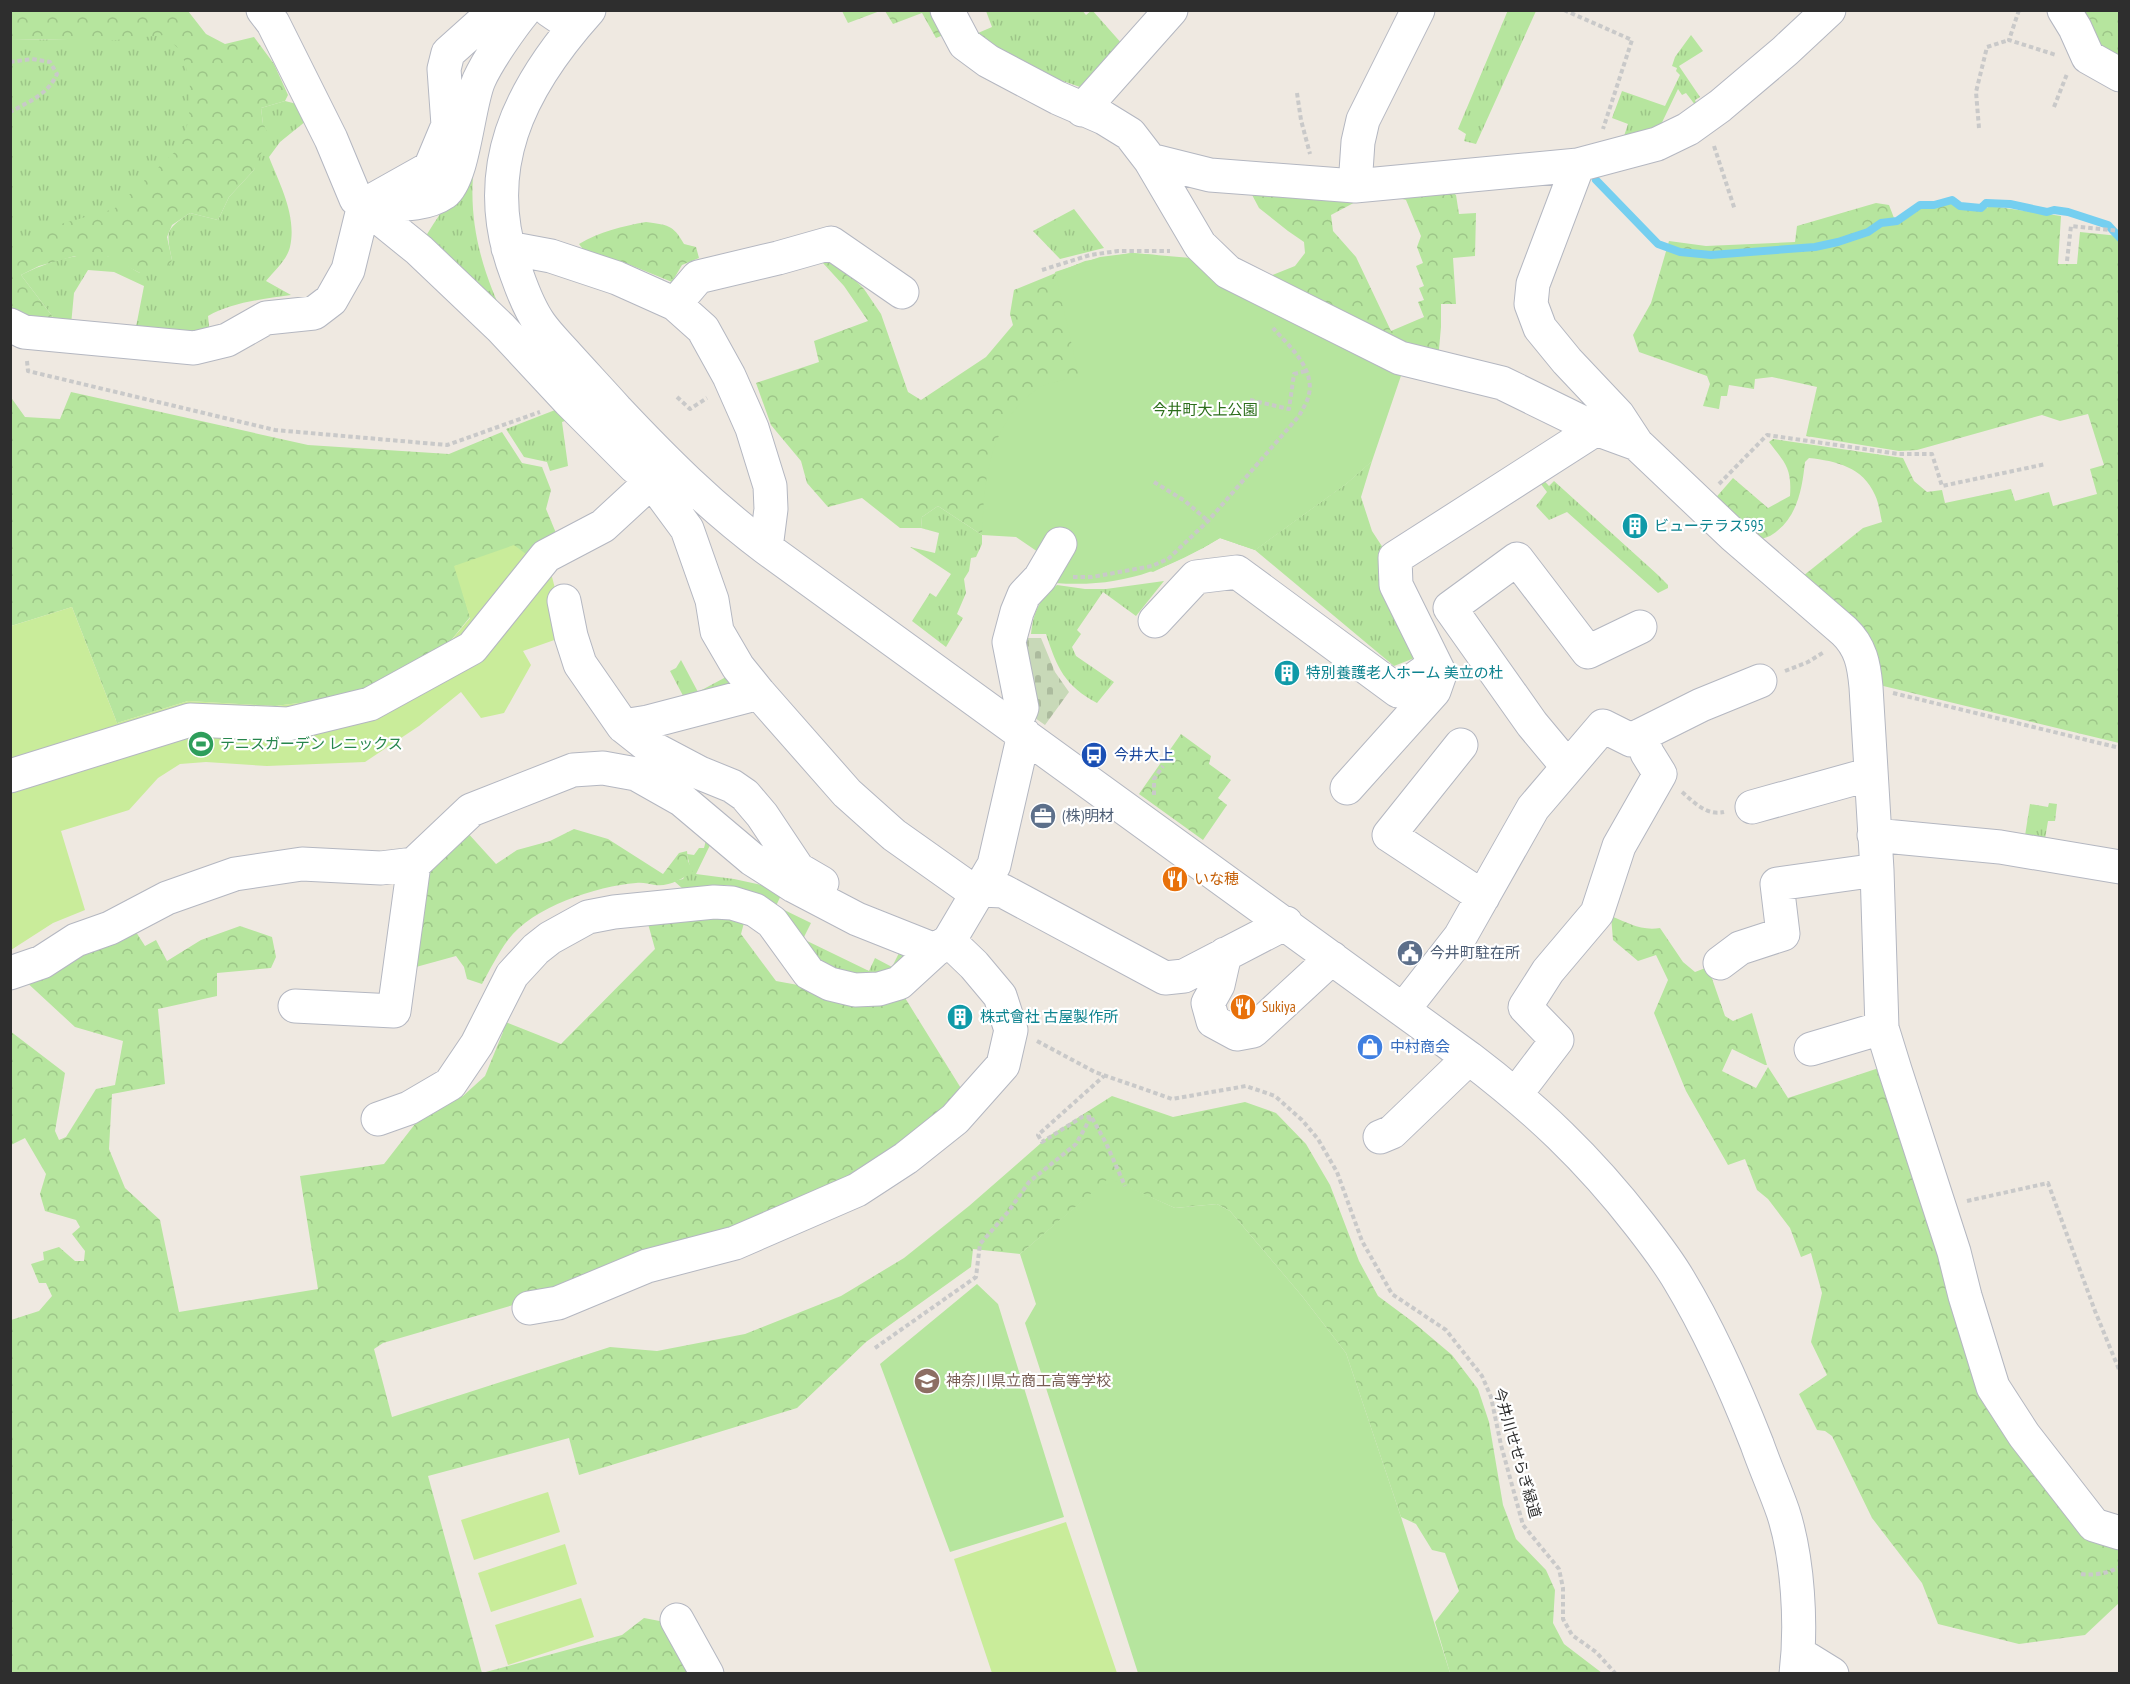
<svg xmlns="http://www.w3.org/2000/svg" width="2130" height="1684" viewBox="0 0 2130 1684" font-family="'PT Sans Narrow','Noto Sans JP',sans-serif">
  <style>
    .grass { fill: url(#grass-tufts) }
    .forest { fill: url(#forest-crowns); fill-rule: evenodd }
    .cemetery { fill: url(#cemetery-stones) }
    .park { fill: #b6e59e }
    .pitch { fill: #c9ec9a }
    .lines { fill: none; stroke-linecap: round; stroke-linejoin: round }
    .stream { stroke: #75cff0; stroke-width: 8 }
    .minor-casing { stroke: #b4b7c1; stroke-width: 35 }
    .path { stroke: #c9c9c9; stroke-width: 4; stroke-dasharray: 4.5 3; stroke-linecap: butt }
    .minor { stroke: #fff; stroke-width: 33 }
    .labels { text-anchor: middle; stroke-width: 4.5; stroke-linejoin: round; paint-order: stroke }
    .park-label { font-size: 15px; fill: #2c6e1b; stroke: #fff }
    .culture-label { font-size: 15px; fill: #0d838f; stroke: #fff; text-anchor: start }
    .leisure-label { font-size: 15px; fill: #27864d; stroke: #fff; text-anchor: start }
    .transit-label { font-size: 15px; fill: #164399; stroke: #fff; text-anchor: start }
    .service-label { font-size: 15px; fill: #4e5e75; stroke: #fff; text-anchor: start }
    .food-label { font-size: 15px; fill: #c56008; stroke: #fff; text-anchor: start }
    .shop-label { font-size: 15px; fill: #366cbe; stroke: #fff; text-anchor: start }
    .education-label { font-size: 15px; fill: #785e54; stroke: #fff; text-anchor: start }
    .street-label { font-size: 15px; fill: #2e2e2e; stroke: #fff }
  </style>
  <defs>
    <pattern id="grass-tufts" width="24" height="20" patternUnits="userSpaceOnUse" patternTransform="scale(1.5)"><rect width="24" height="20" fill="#b6e59e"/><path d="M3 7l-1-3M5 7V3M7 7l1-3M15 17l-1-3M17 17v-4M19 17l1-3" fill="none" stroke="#9dc588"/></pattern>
    <pattern id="forest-crowns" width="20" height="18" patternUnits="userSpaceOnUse" patternTransform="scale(1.5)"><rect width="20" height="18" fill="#b6e59e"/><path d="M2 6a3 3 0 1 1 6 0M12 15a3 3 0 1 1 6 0" fill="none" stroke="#9dc588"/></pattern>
    <pattern id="cemetery-stones" width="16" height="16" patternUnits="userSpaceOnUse" patternTransform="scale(1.5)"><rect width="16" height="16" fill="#c8d9b8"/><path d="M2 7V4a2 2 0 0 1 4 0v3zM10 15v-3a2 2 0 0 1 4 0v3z" fill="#acbb9e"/></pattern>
  </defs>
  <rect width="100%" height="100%" fill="#efe9e1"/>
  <path class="grass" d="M1082 10 1086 15 1092 10 1123 45 1080 87 1029 69 975 37 978 33 992 27 986 11Z
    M1508 10 1536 11 1476 144 1464 141 1466 134 1458 129Z
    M175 22 238 103 141 218 11 262V40L68 39Z
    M1691 35 1703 51 1679 66 1700 97 1695 100 1699 110 1686 93 1682 95 1678 89 1656 135 1621 145 1628 124 1612 118 1622 91 1665 106 1680 75 1676 71 1677 68 1672 66 1675 57Z
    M285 101 297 104 306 121 280 142 269 157C280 185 297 216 290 247 287 260 274 271 266 281L291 295C264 299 232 302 208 316L210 335 136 327 144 286 114 272 88 270 74 293 71 325H59L21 275C43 264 81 250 107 256 118 258 130 268 140 273L172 260C166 231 165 230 190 213L218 220 229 197 254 170 263 124 261 108Z
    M474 166C467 225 484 279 511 330L422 243C437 216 456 192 474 166Z
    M1074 209 1104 248 1060 259 1033 231Z
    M568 405 579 416 562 422 568 466 550 471 547 462 524 457 506 429Z
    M1372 461 1361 497 1372 531 1387 554 1417 657 1394 666 1255 550 1347 483Z
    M1538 474 1549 486 1554 481 1658 575 1668 585V588L1658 593 1567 512 1549 520 1536 506 1547 492 1534 475Z
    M938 506 982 535V544L976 557 971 558 969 571 964 579 966 593 957 614 963 618 946 647 912 621 930 593 936 597 951 574 910 547 935 553 939 533 921 528 922 517Z
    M1164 581 1136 616 1103 592 1077 630 1081 634 1072 647 1076 656 1114 682 1097 703C1065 686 1057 668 1046 634H1031C1034 610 1039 600 1057 585L1085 589H1106Z
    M681 660 698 692 726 677 754 690 689 707 670 671 676 668Z
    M2049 803 2057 804 2055 821H2048L2044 845 2024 842 2030 804 2048 807Z
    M713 839 696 874 734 879 780 889 782 893 776 906 811 923 803 939 869 971 875 958 892 967 900 951 917 955 872 981 820 964 761 896 744 889 727 885 683 889 674 881 683 879 690 867 687 854 694 855 699 848H704L706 840Z"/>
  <path class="forest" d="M11 11H188L206 34 225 44 254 37 274 64 288 95 285 101 261 108 263 124 269 135 254 170 229 197 218 220 190 213 172 225 167 237 172 260 165 273H140L107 256H75L39 266 21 275 59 325 11 315V255L17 247 43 229 114 209 179 148 189 120 190 80 181 51 164 35 78 44 68 39 11 40Z
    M842 11H880L848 23Z
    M885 11H931L946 34 936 38 922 13 893 24Z
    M2075 11H2119V60L2103 51Z
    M1250 191 1452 192 1456 195 1459 214 1476 213 1475 256 1453 258 1456 304H1441V327L1438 360 1265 278 1295 266 1305 253 1304 242 1288 231 1259 208ZM1395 197 1406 200 1421 236 1417 247 1423 263 1416 266 1424 286 1419 288 1424 300 1418 302 1424 317 1391 331 1356 257 1333 231 1331 215 1361 199Z
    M1876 203 1889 205 1894 218 1900 222 1921 208 1952 203C1965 211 1977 212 1991 206L2061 216 2058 264H2077L2080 232 2119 236V743L1875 684 1798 580 1863 528 1882 522C1880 514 1879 503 1875 495 1863 467 1836 461 1809 458L1805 462C1802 490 1797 520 1770 536 1765 538 1758 540 1752 541L1712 502 1733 478 1768 508 1790 496C1792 468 1785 463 1769 442L1773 439 1903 458 1914 481 1927 492 1942 490 1945 503 2011 489 2015 501 2049 492 2053 506 2097 494 2090 469 2104 465 2088 414 2060 421 2042 415 1917 450 1899 451 1806 436 1817 387 1772 377 1755 379 1754 389 1729 385 1727 396H1721L1719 409 1703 406 1710 384 1707 376 1639 352 1633 335 1651 303 1669 241 1706 246 1795 242 1797 226Z
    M646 222C667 225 673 224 684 244L696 247 699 258 682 265 672 282 623 262 586 253 579 244C599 232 623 226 646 222Z
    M1132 253 1157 255 1372 461 1347 483 1255 550 1220 538 1203 548 1153 572 1019 532 994 531 982 535 938 506 922 517 921 528H900L862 498 828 507 807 483 801 461 771 425 756 383 819 362 814 341 868 321 844 286 822 262 825 256 839 264 864 289 881 314 908 392 921 400 986 357 1013 325 1010 314 1014 290 1085 261Z
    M71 392 308 445 449 454 502 432 522 463 542 467 551 490 546 509 556 533 528 554 455 566 470 617 444 649 355 696 275 706 188 701 117 723 72 607 11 626 10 396 25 417 60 419Z
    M1181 734 1211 756 1209 764 1231 780 1218 798 1227 805 1203 840 1139 794Z
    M574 829 608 839 663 874 679 853 687 851 688 861 693 871C683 879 668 887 655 885 648 884 643 882 636 883 597 886 532 907 508 940 498 953 490 970 482 984L467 979 464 967 456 956 416 967 427 874 466 831 496 864 517 850 550 841Z
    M715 910 745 919 741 934 776 981 820 989 902 993 967 1098 861 1183 578 1286 383 1343 374 1349 392 1417 610 1347 657 1351 745 1334 841 1296 904 1258 969 1206 1049 1136 1112 1096 1173 1117 1245 1102 1276 1113 1306 1144 1330 1185 1359 1261 1378 1296 1413 1322 1452 1355 1478 1389 1489 1422 1503 1505 1516 1539 1546 1570 1555 1590 1553 1623 1564 1644 1602 1673H1450L1435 1622 1459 1591 1445 1553 1432 1550 1416 1524 1401 1517 1346 1353 1302 1296 1230 1211 1217 1204 1175 1208 1109 1179 1020 1254 973 1249 971 1267 866 1342 797 1408 579 1475 569 1438 428 1476 482 1673 622 1635 644 1618 670 1623 699 1673H11V1320L39 1311 52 1296 46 1283H39L31 1264 44 1260 43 1252 59 1247 75 1261H84L85 1251 72 1234 80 1227 76 1220 45 1211 40 1194 46 1174 25 1138 11 1145 10 1031 65 1073 55 1131 59 1140 66 1137 96 1089 115 1085 123 1041 75 1027 22 978 136 932 145 946 156 940 167 961 201 940 240 926 272 937 276 957 271 968 217 973V996L158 1009 165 1084 112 1094 109 1149 125 1188 160 1220 179 1312 318 1289 300 1176 384 1164 422 1115 463 1096 485 1076 503 1032V1021L561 1044 655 949 647 920Z
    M1611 916C1628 923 1641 931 1660 928L1683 962 1695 972 1708 967 1725 1016 1733 1021 1752 1013 1767 1065H1765L1732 1049 1722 1071 1756 1088 1768 1067 1788 1098 1888 1065 1990 1390 2119 1537V1603L2085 1635 2019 1644 1938 1624 1922 1583 1872 1518 1832 1436 1825 1431 1817 1430 1799 1394 1827 1375 1811 1342 1822 1293 1811 1253 1801 1257 1790 1228 1768 1199 1757 1190 1745 1159 1728 1165 1686 1091 1654 1013 1668 980 1656 955 1638 961 1613 940Z"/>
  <path class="cemetery" d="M1028 638H1041L1055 672 1069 692 1045 725 1025 711 1018 642Z"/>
  <path class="park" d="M1132 253 1203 259 1405 364 1372 461 1347 483 1255 550 1220 538C1165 571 1119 588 1055 583L1041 554 1016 537 982 535C984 481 988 425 1036 390 1046 382 1067 380 1079 376L1055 272 1100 257Z
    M1109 1178 1175 1208 1217 1204 1230 1211 1302 1296 1346 1353 1401 1517 1450 1673H1138L1025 1323 1036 1304 1020 1254Z
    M977 1284 998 1304 1064 1517 950 1552 880 1364Z"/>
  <path class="pitch" d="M514 545 551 573 565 627 563 637 523 651 531 665 504 713 481 718 461 692 419 726 365 762 267 766 206 762 180 764 158 778 129 810 61 831 85 910 53 923 11 950V626L72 607 117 723 188 701 275 706 355 696 444 649 470 618 454 566Z
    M548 1492 560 1532 474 1560 461 1520Z
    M1066 1522 1117 1673H992L954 1559Z
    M565 1544 577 1584 491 1612 478 1573Z
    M581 1598 594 1637 508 1665 495 1625Z"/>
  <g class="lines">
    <path class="stream" d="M1596 180 1658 244 1680 252 1711 255 1815 247 1838 242 1868 232 1881 223 1897 221 1920 205H1934L1952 200 1960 206 1981 208 1986 203 2010 204 2047 212 2054 210 2068 212 2108 225 2120 238"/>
    <defs>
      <path id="minor" d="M263 10 273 23 331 139 356 199 419 250 501 328 569 401 635 467
        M549 10 574 27
        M589 10C519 88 477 171 517 275 523 292 530 310 540 324 547 334 556 343 564 352 581 371 599 390 616 409 664 460 710 506 766 548L1469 1058C1536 1109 1588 1158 1640 1225 1654 1243 1668 1261 1679 1280 1711 1333 1735 1388 1757 1444 1765 1467 1775 1489 1783 1512 1798 1558 1802 1625 1796 1674
        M947 10 965 44 988 61 1058 98 1104 118 1130 134 1150 160 1200 245 1228 272 1400 358 1502 383 1596 429 1637 444
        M2064 10 2075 28 2088 57 2120 75
        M1082 110 1171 10
        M1150 160 1210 175 1355 186 1578 165 1657 144 1688 129 1720 106 1785 51 1829 10
        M1578 165 1533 284 1531 304 1540 328 1567 361 1618 415 1637 444 1734 536 1844 631C1861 647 1864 665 1866 687L1877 870 1882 1028 1895 1070 1954 1252 1965 1296 1993 1387 2024 1435 2094 1525 2120 1533
        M1355 186 1358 142 1363 120 1418 10
        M372 205C394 204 424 207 444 193 464 178 468 105 479 80 488 60 511 27 525 10
        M508 248 551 256 617 278 675 304 703 329 729 376 752 428 770 486 771 509 766 548
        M675 304 698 277 778 258 831 243 902 292
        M10 325 24 332 194 348 227 340 266 318 314 313 331 300 348 270 364 205 430 168 448 125 444 69 448 53 496 10
        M662 495 687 529 712 600 717 631 738 667 759 693 847 793 894 835 966 886 981 890 1003 891 1165 978 1184 976 1286 923
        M564 601 571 636 580 664 623 726 648 722 759 693
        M1155 621 1196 577 1237 572 1398 691 1434 665
        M623 726 647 745 700 773 732 786 745 795 762 815 798 869 822 883
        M1014 727 1022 708 1009 642 1017 612 1024 595 1040 578 1060 544
        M1461 745 1389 835 1483 897
        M1567 766 1532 724 1450 608 1517 559 1588 652 1640 627
        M10 776 190 720 288 724 370 704 472 648 546 556 603 526 669 465
        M1347 788 1434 691 1440 674 1396 585 1395 558 1596 429
        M1752 807 1871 774
        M1874 835 2000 847 2120 867
        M1225 954 1218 985 1208 1003 1213 1021 1237 1034 1253 1031 1332 958
        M1720 963 1740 948 1783 934 1777 884 1877 870
        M10 973 42 962 76 940 110 928 167 898 235 874 302 864 381 868 414 864 471 810 573 770 603 768 636 774 682 800 752 859 794 886 857 919 935 950
        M295 1006 394 1011 414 864
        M1403 1010 1460 937 1533 808 1603 726 1631 740 1701 705 1760 681
        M1811 1049 1882 1028
        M1516 1094 1557 1040 1525 1007 1548 971 1597 913 1619 846 1660 774 1647 753 1641 735
        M378 1119 409 1108 450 1084 477 1044 512 975 536 949 550 938 588 917 614 912 714 902 732 903 755 910 772 922 809 973 830 984 855 990 879 989 899 983 935 950 949 941 994 865 1024 734
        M1380 1137 1392 1132 1469 1058
        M529 1308 558 1303 647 1266 735 1243 857 1190 906 1158 955 1119 1003 1065 1011 1030 1000 996 974 965 949 941
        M677 1620 707 1674
        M1798 1653 1832 1674"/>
    </defs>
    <use href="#minor" class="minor-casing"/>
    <path class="path" d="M1564 10 1632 40 1603 129
      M2019 10 2009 40 2056 55
      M10 62 32 59 50 62 57 74C48 94 29 102 10 112
      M1297 93 1301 120 1310 154
      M2054 107 2067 74
      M1979 128 1976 92 1987 47 2009 40
      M1714 146 1735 210
      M2067 261 2071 226 2120 231
      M1042 270 1090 255 1118 251H1170
      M27 361 28 371 275 430 447 445 540 412
      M677 397 690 409 707 398
      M1250 400 1289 409 1294 374 1306 371
      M1154 482 1185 501 1208 521
      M1719 484 1767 435 1899 454H1932L1942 486 2046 464
      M1073 577H1092L1152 566 1168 559 1208 521 1299 416C1302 410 1306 404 1308 398 1317 370 1290 347 1273 328
      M1785 671 1808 662 1824 652
      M1893 693 2120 748
      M1682 792C1694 802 1706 816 1724 812
      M1154 795V779L1163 766
      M1037 1041 1095 1072 1172 1099 1246 1086 1275 1096 1302 1120 1318 1139 1337 1172 1362 1241 1392 1294 1446 1330 1482 1376 1491 1397 1501 1445 1523 1525 1559 1569 1563 1588V1619L1572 1635 1596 1652 1616 1674
      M1091 1117H1082L1042 1142 1038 1135 1104 1076
      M1092 1118 1106 1143 1125 1186
      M1967 1201 2048 1183 2095 1311 2120 1372
      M875 1348 976 1277 980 1244 1008 1212 1029 1182 1076 1144 1091 1117
      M2081 1574C2095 1576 2107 1573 2120 1567"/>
    <use href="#minor" class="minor"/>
  </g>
  <defs>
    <symbol id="building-disc" viewBox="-11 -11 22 22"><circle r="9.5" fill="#0f9aa8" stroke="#fff"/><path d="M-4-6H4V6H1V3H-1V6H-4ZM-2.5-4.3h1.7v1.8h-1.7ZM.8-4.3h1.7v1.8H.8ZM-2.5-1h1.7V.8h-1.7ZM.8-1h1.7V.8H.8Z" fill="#fff"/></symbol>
    <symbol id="stadium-disc" viewBox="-11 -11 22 22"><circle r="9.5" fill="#2e9e5b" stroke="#fff"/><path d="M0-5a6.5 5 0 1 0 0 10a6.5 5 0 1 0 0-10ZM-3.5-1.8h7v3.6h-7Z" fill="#fff"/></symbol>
    <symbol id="bus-disc" viewBox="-11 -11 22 22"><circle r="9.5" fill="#1a4fb4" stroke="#fff"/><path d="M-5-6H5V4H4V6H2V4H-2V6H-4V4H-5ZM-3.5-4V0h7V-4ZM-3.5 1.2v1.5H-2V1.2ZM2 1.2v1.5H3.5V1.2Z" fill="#fff"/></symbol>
    <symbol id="office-disc" viewBox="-11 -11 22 22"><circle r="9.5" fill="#5c6f8a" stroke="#fff"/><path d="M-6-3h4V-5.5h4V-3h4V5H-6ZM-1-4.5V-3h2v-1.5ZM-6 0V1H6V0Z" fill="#fff"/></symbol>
    <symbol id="restaurant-disc" viewBox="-11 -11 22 22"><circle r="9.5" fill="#e8710a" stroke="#fff"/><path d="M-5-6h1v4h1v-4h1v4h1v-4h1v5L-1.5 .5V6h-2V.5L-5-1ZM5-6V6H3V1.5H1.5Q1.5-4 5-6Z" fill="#fff"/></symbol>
    <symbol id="civic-disc" viewBox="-11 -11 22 22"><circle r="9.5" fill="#5c6f8a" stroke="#fff"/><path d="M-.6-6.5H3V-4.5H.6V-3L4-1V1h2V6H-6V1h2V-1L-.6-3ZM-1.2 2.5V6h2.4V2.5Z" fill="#fff"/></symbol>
    <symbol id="shop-disc" viewBox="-11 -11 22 22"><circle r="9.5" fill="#3f7fe0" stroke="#fff"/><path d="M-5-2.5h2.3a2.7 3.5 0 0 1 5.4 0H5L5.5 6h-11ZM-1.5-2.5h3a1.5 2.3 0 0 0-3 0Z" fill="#fff"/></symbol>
    <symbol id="school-disc" viewBox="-11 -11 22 22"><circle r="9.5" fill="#8d6e63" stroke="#fff"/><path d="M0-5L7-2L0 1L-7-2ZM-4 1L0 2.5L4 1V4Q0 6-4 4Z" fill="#fff"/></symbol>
  </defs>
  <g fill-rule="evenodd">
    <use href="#building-disc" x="1620" y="511" width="30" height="30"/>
    <use href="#building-disc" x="1272" y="658" width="30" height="30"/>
    <use href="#stadium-disc" x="186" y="729" width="30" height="30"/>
    <use href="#bus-disc" x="1079" y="740" width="30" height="30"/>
    <use href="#office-disc" x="1028" y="801" width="30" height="30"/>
    <use href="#restaurant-disc" x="1160" y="864" width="30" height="30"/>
    <use href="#civic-disc" x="1395" y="938" width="30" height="30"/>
    <use href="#restaurant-disc" x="1228" y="992" width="30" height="30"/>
    <use href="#building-disc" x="945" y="1002" width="30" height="30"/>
    <use href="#shop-disc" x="1355" y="1032" width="30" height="30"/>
    <use href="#school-disc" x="912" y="1366" width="30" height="30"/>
  </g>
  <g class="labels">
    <g class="park-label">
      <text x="1205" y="415">今井町大上公園</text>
    </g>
    <g class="culture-label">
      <text x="1654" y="531">ビューテラス595</text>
      <text x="1306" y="678">特別養護老人ホーム 美立の杜</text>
      <text x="980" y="1022">株式會社 古屋製作所</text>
    </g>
    <g class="leisure-label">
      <text x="220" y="749">テニスガーデン レニックス</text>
    </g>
    <g class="transit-label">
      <text x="1114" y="760">今井大上</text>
    </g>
    <g class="service-label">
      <text x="1062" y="821">(株)明材</text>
      <text x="1430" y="958">今井町駐在所</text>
    </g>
    <g class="food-label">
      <text x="1194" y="884">いな穂</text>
      <text x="1262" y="1012">Sukiya</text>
    </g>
    <g class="shop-label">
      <text x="1390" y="1052">中村商会</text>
    </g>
    <g class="education-label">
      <text x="946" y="1386">神奈川県立商工高等学校</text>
    </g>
    <g class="street-label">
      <text transform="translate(1517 1453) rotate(74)" y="5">今井川せせらぎ緑道</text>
    </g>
  </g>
  <rect width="2130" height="1684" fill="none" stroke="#2e2e2e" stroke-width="24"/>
</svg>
